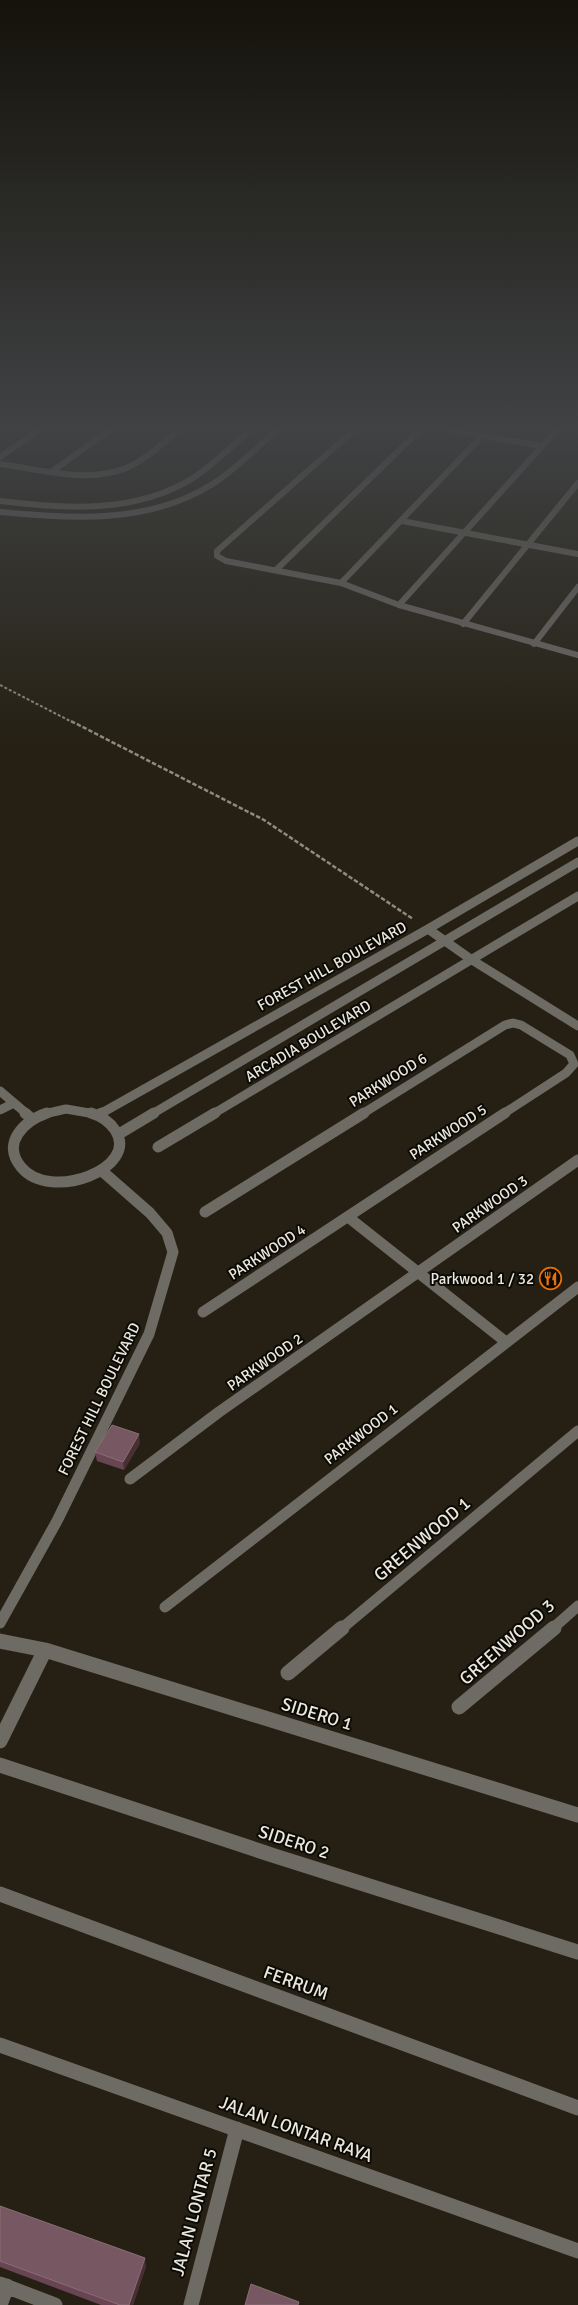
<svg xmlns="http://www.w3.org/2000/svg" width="578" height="2305" viewBox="0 0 578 2305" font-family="Signika,sans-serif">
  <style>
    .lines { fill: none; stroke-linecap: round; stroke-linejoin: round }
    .path-far1 { stroke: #8e8a7f; stroke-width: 2; stroke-dasharray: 3 2; stroke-linecap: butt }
    .path { stroke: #8e8a7f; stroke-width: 2.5; stroke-dasharray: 4.5 2; stroke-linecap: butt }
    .street-far3 { stroke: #6e6a64; stroke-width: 6 }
    .street-far2 { stroke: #6e6a64; stroke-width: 9 }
    .street-far1 { stroke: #6e6a64; stroke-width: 11 }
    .street { stroke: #6e6a64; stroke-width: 15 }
    .wall { fill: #694553 }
    .shaded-wall { fill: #482f33 }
    .building { fill: #775762; stroke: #896e75 }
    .labels { text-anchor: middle; stroke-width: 4; stroke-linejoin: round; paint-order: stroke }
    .street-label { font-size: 15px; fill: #ebe8df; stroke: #0c0a05 }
    .poi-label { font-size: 15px; fill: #ebe8df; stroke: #0c0a05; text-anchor: end }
    .near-street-label { font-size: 18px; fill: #ebe8df; stroke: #0c0a05 }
  </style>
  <rect width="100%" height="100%" fill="#252013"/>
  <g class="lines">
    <path class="path-far1" d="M0 685 74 723"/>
    <path class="path" d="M71 721 264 820 413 919"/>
    <path class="street-far3" d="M361 424 217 551V556L226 561 341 583 399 605 578 655
      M415 424 542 446
      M0 457 48 424
      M0 464C39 469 88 484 126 468 148 459 167 439 185 424
      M54 470 118 424
      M0 501C64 509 136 514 193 478 216 463 236 442 257 424
      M0 512C71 519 148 524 211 485 238 468 260 444 284 424
      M402 521 578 554
      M277 569 424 426
      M341 583 482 436
      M399 605 562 424
      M463 624 578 483
      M534 644 578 587"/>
    <path class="street-far2" d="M428 929 472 960 578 1026
      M0 1091 27 1114
      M0 1110 14 1103
      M44 1114 66 1109 95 1114
      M100 1114 428 929 578 841
      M152 1114 578 862
      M213 1114 578 896
      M362 1114 505 1025 513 1023 521 1025 570 1055 574 1064 566 1073 503 1114"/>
    <path class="street-far1" d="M25 1113 32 1119
      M47 1113C24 1121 1 1143 21 1167 50 1203 141 1168 115 1130 109 1121 101 1116 91 1113
      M100 1114 102 1113
      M119 1134 154 1113
      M158 1147 215 1113
      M205 1212 364 1113
      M348 1217 506 1342
      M203 1312 505 1113
      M130 1479 219 1412 578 1160
      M165 1607 578 1287
      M0 1623 57 1521 149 1334 173 1252 167 1233 150 1213 102 1171
      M341 1629 578 1431
      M552 1629 578 1606"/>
    <path class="street" d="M0 1641 45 1650 578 1815
      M288 1673 342 1628
      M459 1707 554 1628
      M0 1741 45 1650
      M0 1765 275 1856 578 1952
      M0 1894 578 2108
      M0 2045 578 2251
      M0 2284 55 2305
      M0 2305 7 2286
      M191 2305 237 2129"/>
  </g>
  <path class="wall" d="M140 1443 124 1470 97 1461 95 1452Z
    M0 2206 146 2266 133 2305H101L0 2267Z"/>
  <path class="shaded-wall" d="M139 1434 140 1443 124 1470 123 1462Z
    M145 2258 146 2266 133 2305H129Z"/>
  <path class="building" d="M112 1425 139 1434 123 1462 95 1452Z
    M0 2206 145 2258 129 2305H120L0 2261Z
    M251 2284 299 2302 298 2305H245Z"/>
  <linearGradient id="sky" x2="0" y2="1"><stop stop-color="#14120a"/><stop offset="0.57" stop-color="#404244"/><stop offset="1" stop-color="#404244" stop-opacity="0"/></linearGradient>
  <rect width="578" height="747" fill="url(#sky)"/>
  <defs>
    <symbol id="restaurant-ring" viewBox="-11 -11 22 22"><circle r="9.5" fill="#0c0a05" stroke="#e8710a" stroke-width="1.5"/><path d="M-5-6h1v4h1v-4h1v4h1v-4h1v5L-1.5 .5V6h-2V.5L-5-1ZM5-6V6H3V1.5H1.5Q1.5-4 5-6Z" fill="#e8710a"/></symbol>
  </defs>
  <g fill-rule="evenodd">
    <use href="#restaurant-ring" x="538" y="1266" width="25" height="25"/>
  </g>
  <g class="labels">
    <g class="street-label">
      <text transform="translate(332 966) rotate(-29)" y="5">FOREST HILL BOULEVARD</text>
      <text transform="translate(308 1041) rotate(-31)" y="5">ARCADIA BOULEVARD</text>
      <text transform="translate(388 1080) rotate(-32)" y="5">PARKWOOD 6</text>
      <text transform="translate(448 1132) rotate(-33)" y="5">PARKWOOD 5</text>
      <text transform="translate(490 1204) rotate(-35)" y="5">PARKWOOD 3</text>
      <text transform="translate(267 1252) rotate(-33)" y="5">PARKWOOD 4</text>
      <text transform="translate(265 1362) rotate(-35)" y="5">PARKWOOD 2</text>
      <text transform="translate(99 1399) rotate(-64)" y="5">FOREST HILL BOULEVARD</text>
      <text transform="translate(361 1434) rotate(-38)" y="5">PARKWOOD 1</text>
    </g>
    <g class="poi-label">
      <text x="534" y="1284">Parkwood 1 / 32</text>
    </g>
    <g class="near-street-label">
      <text transform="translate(422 1539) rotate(-40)" y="6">GREENWOOD 1</text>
      <text transform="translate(507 1642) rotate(-41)" y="6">GREENWOOD 3</text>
      <text transform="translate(317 1714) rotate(17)" y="6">SIDERO 1</text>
      <text transform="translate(294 1842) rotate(18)" y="6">SIDERO 2</text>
      <text transform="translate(296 1983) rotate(20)" y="6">FERRUM</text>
      <text transform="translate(296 2129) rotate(20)" y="6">JALAN LONTAR RAYA</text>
      <text transform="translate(194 2212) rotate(-75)" y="6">JALAN LONTAR 5</text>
    </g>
  </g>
</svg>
